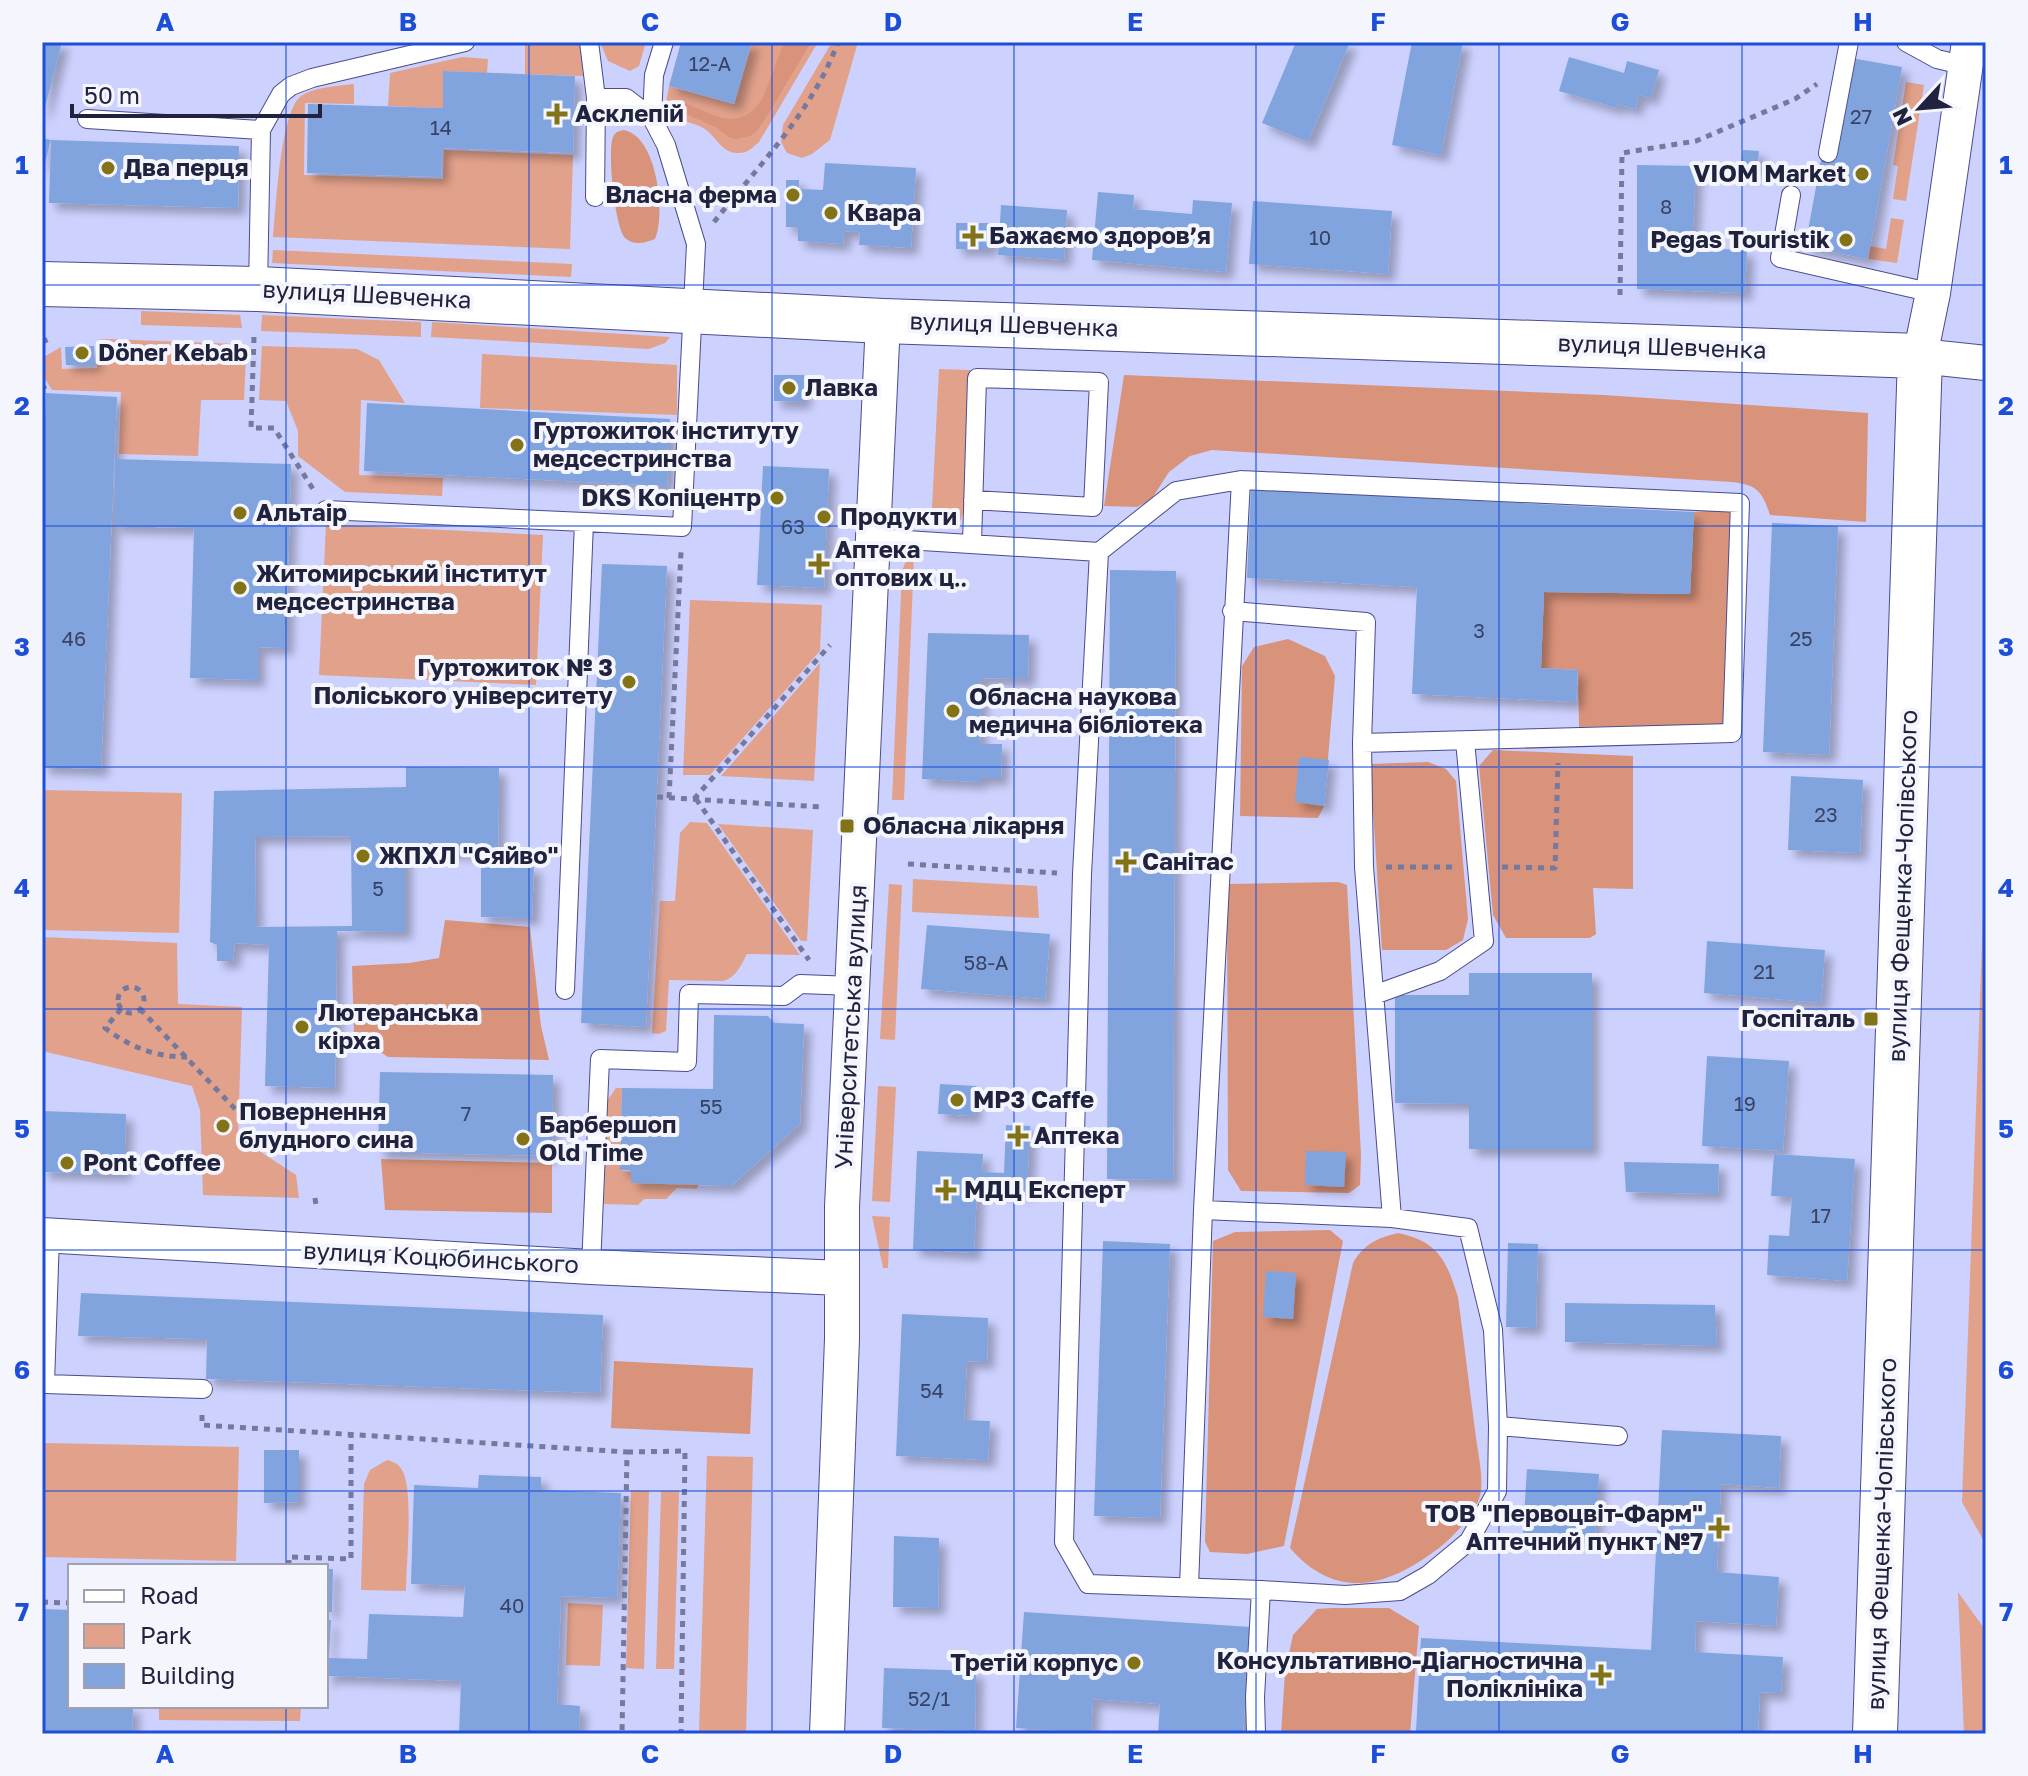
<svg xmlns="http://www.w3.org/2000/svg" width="2028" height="1776" viewBox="0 0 2028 1776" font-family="'Golos Text',sans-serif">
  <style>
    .green { fill: #e2a18b }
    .forest { fill: #da937b }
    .building { fill: #81a4de; fill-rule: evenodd; filter: url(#shadow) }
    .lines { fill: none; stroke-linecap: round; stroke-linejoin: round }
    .service-casing { stroke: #4a4c8d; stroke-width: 20 }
    .minor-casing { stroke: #4a4c8d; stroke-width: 36 }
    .tertiary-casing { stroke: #4a4c8d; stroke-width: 46 }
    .path { stroke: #76799e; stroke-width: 5; stroke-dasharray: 6 6; stroke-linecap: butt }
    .service { stroke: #fff; stroke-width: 18 }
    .minor { stroke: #fff; stroke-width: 34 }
    .tertiary { stroke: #fff; stroke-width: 44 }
    .grid { fill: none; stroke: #1d4ed8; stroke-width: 2; stroke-opacity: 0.55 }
    .poi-dot { fill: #827416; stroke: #f4f5fd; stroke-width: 3 }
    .labels { text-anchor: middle; stroke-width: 8; stroke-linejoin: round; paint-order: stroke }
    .number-label { font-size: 20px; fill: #384266 }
    .poi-label { font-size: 24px; font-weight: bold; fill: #20223e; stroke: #f4f5fd; text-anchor: start }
    .street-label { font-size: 24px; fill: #20223e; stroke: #f4f5fd }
    .neatline { fill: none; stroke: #1d4ed8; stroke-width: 3 }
    .grid-label { font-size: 26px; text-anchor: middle; font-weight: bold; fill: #1d4ed8 }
  </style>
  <defs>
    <filter id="shadow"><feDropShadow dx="7" dy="7" stdDeviation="4" flood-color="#0004"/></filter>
  </defs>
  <rect width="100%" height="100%" fill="#ccd1fe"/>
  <path class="green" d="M525 42H580L583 76 525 74Z
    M600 42H646L639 66 630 71 608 61Z
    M752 42H818L759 142C752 148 747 154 737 153 720 152 716 135 703 128 690 120 672 122 665 108L669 86 734 104Z
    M832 42H858L830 140 812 154 802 158 787 153 781 142 783 125Z
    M462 57 488 59 487 73 443 71V108L388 106 390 73Z
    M1906 82 1924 85 1906 201 1893 199 1898 166 1893 165Z
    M354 84V104L305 103 304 175 443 179 444 150 573 155 570 249 273 237C276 209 280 114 300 97 312 87 338 86 354 84Z
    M1891 218 1904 220 1897 263 1868 259 1870 246 1886 249Z
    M273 250 572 264 571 277 272 263Z
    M141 311 240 315 242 328 141 325Z
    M262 315 421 322V337L261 331Z
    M432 322 670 337 665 343 649 349 431 337Z
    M108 339 237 344 238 357H246L244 400H201L198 456 119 454 121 392 52 390 42 374V358L61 347 62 369 97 368V340Z
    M262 346 357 349 379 360 405 403 361 400 359 475 443 478 442 496 345 492 298 456V431L286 401 259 400Z
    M482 354 677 365V415L480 408Z
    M939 369 970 370 969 493 961 520 952 525 931 528Z
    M326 524 543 535 536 685 319 675Z
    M914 558 904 800H892L902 571 905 563Z
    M690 600 822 605 820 651 710 775H683Z
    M820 663 814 781 721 776Z
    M44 790 182 793 179 933 42 930Z
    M690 822 707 823 800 955 747 954C741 965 736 978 723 981L669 980 666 1031 659 1034 652 1033 660 901H675L680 833Z
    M718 824 813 830 807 941H801Z
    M1986 830V1545L1962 1502Z
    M913 879 1037 886 1039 918 912 912Z
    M889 884 902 885 895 1040 880 1039Z
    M42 937 177 943 178 1004 242 1007 238 1137 296 1175 299 1198 203 1195 200 1110 192 1086 42 1051Z
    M878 1086 896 1087 890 1202 872 1201Z
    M616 1088H622L620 1170 698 1185 697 1189 677 1188 666 1199H644L638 1205 604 1204 607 1101Z
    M872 1216 890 1217 888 1268H883Z
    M45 1443 239 1447 236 1561 43 1557Z
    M707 1456 753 1457 746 1734H699Z
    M387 1460C394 1462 399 1464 402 1470 414 1489 406 1566 406 1591L361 1590 364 1484 370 1470Z
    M631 1490 649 1491 644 1669 626 1668Z
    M661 1491H679L674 1669H656Z
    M1958 1592 1986 1631V1734H1964Z
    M568 1603 603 1605 600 1666 566 1665Z
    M159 1706H301L300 1721 159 1720Z"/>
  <path class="forest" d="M784 42H811L769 113 756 132 750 136 736 139 728 137 717 128 673 108 674 100C708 107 735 140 763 98Z
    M623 130C657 134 666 214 655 239 645 243 634 246 625 238 615 228 607 151 613 137 616 131 618 132 623 130Z
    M1124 375 1604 395 1868 413 1866 522 1770 515C1762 491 1757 485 1732 482L1212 450 1190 456 1169 472 1151 500 1137 507 1104 506Z
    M1734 509 1724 725 1579 727 1578 670 1541 668 1544 592 1690 594 1694 512Z
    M1288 639 1325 656 1335 676 1324 806 1318 818 1240 816 1242 666 1254 647Z
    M1493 750 1633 756V889L1593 888 1596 934 1590 938H1506L1493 915 1479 766Z
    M1428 762 1446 769 1456 781 1468 919 1463 940 1446 950H1382L1370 764Z
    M1338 882 1347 885 1361 1155 1360 1185 1349 1193 1241 1191 1228 1170 1227 884Z
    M445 920 530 927 541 1026 549 1060 388 1057 354 1034 352 966 409 963 439 958Z
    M381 1159 552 1163V1213L385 1210Z
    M1330 1230 1343 1241 1284 1546 1247 1554 1210 1552 1205 1542 1213 1241 1235 1232Z
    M1398 1233C1439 1242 1446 1260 1458 1297 1464 1341 1469 1386 1475 1430 1477 1449 1483 1472 1481 1491 1478 1512 1455 1535 1439 1548 1388 1587 1337 1602 1290 1548L1353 1263C1364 1244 1377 1238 1398 1233Z
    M614 1361 753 1368 750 1434 611 1428Z
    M1332 1608H1389L1419 1626 1410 1734H1281L1285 1672 1293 1635 1317 1609Z"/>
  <path class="building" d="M42 42H62L43 115H42Z
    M681 42H752L734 104 669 86Z
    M1296 42H1350L1308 142 1262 123Z
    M1412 42H1463L1441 155 1392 145Z
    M1840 56 1902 67 1868 259 1805 247Z
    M1569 57 1624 73 1627 61 1659 70 1651 98 1639 95 1635 109 1618 104 1617 108 1559 91Z
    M443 71 575 76 573 153 442 148 441 177 307 173 308 104 443 108Z
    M42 138 51 140 43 171H42Z
    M51 140 239 146 238 208 49 203Z
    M1743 150 1759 151 1757 172 1740 171Z
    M825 163 916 168 911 248 859 245 860 232 844 231 843 244 798 241V227H786V180H799V189L823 190Z
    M1637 165 1696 166 1692 248 1747 250 1745 293 1637 289Z
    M1098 192 1134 195 1133 209 1192 214 1193 200 1232 203 1226 272 1092 260Z
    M1253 201 1392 211 1388 274 1249 264Z
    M1001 205 1067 210 1064 260 998 255Z
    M956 223H992L991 249H956Z
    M94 346 95 365H66L65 347Z
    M774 375H804V402L774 401Z
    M46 393 117 397 101 769 42 767V511Z
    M367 403 670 419 667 486 364 471Z
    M115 459 291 464 286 648 258 647V680L190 678 194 528 114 526Z
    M763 466 829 469 824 588 757 585Z
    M1251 489 1694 512 1690 594 1544 592 1541 668 1578 670 1576 702 1412 694 1417 587 1247 578Z
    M1772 523 1838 526 1829 755 1763 752Z
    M602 564 667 566 646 1027 581 1023Z
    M1110 570 1176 571 1173 1180 1107 1179Z
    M928 633 1029 635 1028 679 981 678 980 744H1002L1001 778H980V782L922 779Z
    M1299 757 1329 760 1324 806 1295 802Z
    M406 767 499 768 498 852H405V932L337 931 335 1088 265 1086 269 945 235 943 233 961H217V945L210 942 214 791 406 787ZM351 836 352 926 256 927 255 837Z
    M1791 776 1863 780 1860 853 1788 850Z
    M481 864 534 866 532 918 481 917Z
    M927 925 1050 934 1045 999 921 989Z
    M1707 941 1825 950 1821 1003 1704 993Z
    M1469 973H1592V1149H1469V1104L1395 1103V995H1469Z
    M714 1015 768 1016 774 1023 804 1024 800 1124 731 1186 631 1183V1170H620L622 1088 713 1089Z
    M1707 1056 1789 1061 1783 1151 1702 1146Z
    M380 1072 553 1075 552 1156 378 1152Z
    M940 1084 976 1086 974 1116 938 1114Z
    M42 1111 126 1114 124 1174 42 1172Z
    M1006 1125 1030 1126 1027 1192 977 1189 974 1253 913 1249 917 1151 983 1154 982 1172 1004 1173Z
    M1306 1151 1346 1152 1344 1187 1305 1185Z
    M1774 1154 1855 1159 1847 1281 1767 1275 1769 1235 1789 1236 1792 1197 1771 1196Z
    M1624 1162 1719 1164 1718 1194 1626 1192Z
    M1103 1241 1170 1244 1160 1518 1094 1516Z
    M1508 1243 1538 1244 1536 1328 1506 1327Z
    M1266 1271 1296 1273 1293 1319 1263 1317Z
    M81 1293 603 1315 600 1393 206 1379 207 1339 78 1336Z
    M1565 1303 1715 1305 1717 1346 1565 1342Z
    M902 1314 988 1318 987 1362 967 1361 964 1420 990 1421 988 1460 896 1456Z
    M1662 1430 1781 1436 1779 1488 1721 1484 1717 1572 1779 1577 1776 1626 1696 1621 1695 1652 1783 1657 1781 1693 1760 1692 1758 1734H1476L1416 1731 1421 1638 1651 1650Z
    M264 1450H299V1502L264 1503Z
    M1527 1469 1599 1474 1595 1538 1523 1533Z
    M479 1475 541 1477V1490L621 1493 617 1598 561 1596 557 1704 580 1706 579 1734H459L461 1681 329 1676V1681H326V1620H331L329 1658 367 1659 369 1614 463 1617 465 1586 411 1584 414 1485 478 1488Z
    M894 1536 939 1538 938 1608 893 1607Z
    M326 1569H333L332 1612H326Z
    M42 1609 70 1610V1706H133L132 1734H42Z
    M1024 1612 1250 1627 1243 1734H1158L1160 1704 1093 1699 1091 1733 1016 1728Z
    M884 1668 976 1671 975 1731 882 1728Z"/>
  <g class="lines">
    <defs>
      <path id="service" d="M589 42 596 98H626L652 118
        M1906 42 1937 59 1966 66
        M87 119 261 130
        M1828 153 1849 42
        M1791 195 1780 258 1933 293
        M595 197 596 98
        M258 288 261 130 281 94 291 86 312 78 465 42
        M326 510 584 522
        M874 538 1099 552 1082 874 1064 1542 1088 1584 1261 1590
        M972 543 977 378 1099 382 1093 507 973 500
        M1099 552 1176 491 1241 480 1740 503 1732 733 1362 743
        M1232 611 1366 622 1362 743 1364 867 1392 1218
        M565 990 584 522 682 527 696 244 666 145 652 118 654 75 664 42
        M1374 995 1440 971 1484 941 1465 741
        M1203 1210 1241 480
        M50 1236 45 1384 203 1389
        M591 1267 600 1059 687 1062 689 994 784 996 800 984 853 986
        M1189 1587 1203 1210 1392 1218 1468 1228 1493 1330 1498 1426 1618 1436
        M1256 1734 1255 1697 1261 1590 1345 1595 1400 1591 1428 1575 1469 1541 1497 1491 1498 1426"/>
      <path id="minor" d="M1969 42 1933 293 1920 356 1986 363
        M42 1235 591 1267 841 1278
        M827 1734 842 1339V1207L883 321"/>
      <path id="tertiary" d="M42 284 258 289 883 321 1920 356 1875 1734"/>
    </defs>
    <use href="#service" class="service-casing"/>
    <use href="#minor" class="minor-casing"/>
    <use href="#tertiary" class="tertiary-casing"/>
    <path class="path" d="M714 222C759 165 813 111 838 42
      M1620 295 1622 153 1696 141 1795 99 1817 84
      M254 337 251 428H274L313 489
      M42 342 49 339
      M42 384 46 391
      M657 797 822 807
      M669 798 681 552
      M694 799 830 645
      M696 799 809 960
      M908 864 1057 873
      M1386 867H1452
      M1502 867 1555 868 1558 763
      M118 1000a13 13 0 1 1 26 0a13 13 0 1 1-26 0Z
      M121 1009 105 1028C130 1047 155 1057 187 1057
      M140 1009 239 1113
      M315 1198 316 1205
      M202 1415V1425L627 1452 622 1734
      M627 1452 685 1451 681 1734
      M289 1566V1557L351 1559V1434
      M42 1602 70 1603"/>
    <use href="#service" class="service"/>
    <use href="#minor" class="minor"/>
    <use href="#tertiary" class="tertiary"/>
  </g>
  <path class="grid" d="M286 42V1566M529 42V1734M772 42V1734M1014 42V1734M1256 42V1734M1499 42V1734M1742 42V1734M42 285H1986M42 526H1986M42 767H1986M42 1009H1986M42 1250H1986M42 1491H1986M286 1706V1734"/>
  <g class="poi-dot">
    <path d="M553 102h8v8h8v8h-8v8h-8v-8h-8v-8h8z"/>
    <circle cx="108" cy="168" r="8"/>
    <circle cx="1862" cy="174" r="8"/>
    <circle cx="793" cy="195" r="8"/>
    <circle cx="831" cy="213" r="8"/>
    <path d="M969 224h8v8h8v8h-8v8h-8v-8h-8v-8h8z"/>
    <circle cx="1846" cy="240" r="8"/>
    <circle cx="82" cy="353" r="8"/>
    <circle cx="789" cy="388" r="8"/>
    <circle cx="517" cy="445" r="8"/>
    <circle cx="777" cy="498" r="8"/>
    <circle cx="240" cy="513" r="8"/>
    <circle cx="824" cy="517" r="8"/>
    <path d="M815 552h8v8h8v8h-8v8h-8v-8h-8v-8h8z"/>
    <circle cx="240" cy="588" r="8"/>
    <circle cx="629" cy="682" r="8"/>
    <circle cx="953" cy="711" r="8"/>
    <rect x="839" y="818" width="16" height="16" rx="4"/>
    <circle cx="363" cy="856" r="8"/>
    <path d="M1122 850h8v8h8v8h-8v8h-8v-8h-8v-8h8z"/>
    <rect x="1863" y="1011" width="16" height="16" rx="4"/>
    <circle cx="302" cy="1027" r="8"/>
    <circle cx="957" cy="1100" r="8"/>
    <circle cx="223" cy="1126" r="8"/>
    <path d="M1014 1124h8v8h8v8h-8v8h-8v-8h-8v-8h8z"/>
    <circle cx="523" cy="1139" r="8"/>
    <circle cx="67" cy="1163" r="8"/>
    <path d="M942 1178h8v8h8v8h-8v8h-8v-8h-8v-8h8z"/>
    <path d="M1715 1516h8v8h8v8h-8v8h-8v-8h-8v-8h8z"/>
    <circle cx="1134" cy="1663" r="8"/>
    <path d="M1597 1663h8v8h8v8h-8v8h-8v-8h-8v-8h8z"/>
  </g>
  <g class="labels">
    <g class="number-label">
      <text x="710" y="71">12-А</text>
      <text x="1861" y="124">27</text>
      <text x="441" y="135">14</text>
      <text x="1666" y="214">8</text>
      <text x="1320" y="245">10</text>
      <text x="793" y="534">63</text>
      <text x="1479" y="638">3</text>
      <text x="74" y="646">46</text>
      <text x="1801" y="646">25</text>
      <text x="1826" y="822">23</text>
      <text x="378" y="896">5</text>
      <text x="986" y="970">58-А</text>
      <text x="1764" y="979">21</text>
      <text x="1745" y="1111">19</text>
      <text x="711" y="1114">55</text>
      <text x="466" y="1121">7</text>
      <text x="1821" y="1223">17</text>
      <text x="932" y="1398">54</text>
      <text x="512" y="1613">40</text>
      <text x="929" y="1706">52/1</text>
    </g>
    <g class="poi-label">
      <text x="575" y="122">Асклепій</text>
      <text x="124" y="176">Два перця</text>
      <text x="1846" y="182" text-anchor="end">VIOM Market</text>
      <text x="777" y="203" text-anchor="end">Власна ферма</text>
      <text x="847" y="221">Квара</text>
      <text x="989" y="244">Бажаємо здоровʼя</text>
      <text x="1830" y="248" text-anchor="end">Pegas Touristik</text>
      <text x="98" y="361">Döner Kebab</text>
      <text x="805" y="396">Лавка</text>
      <text x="533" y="439">Гуртожиток інституту<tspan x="533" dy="28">медсестринства</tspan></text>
      <text x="761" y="506" text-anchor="end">DKS Копіцентр</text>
      <text x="256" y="521">Альтаір</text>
      <text x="840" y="525">Продукти</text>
      <text x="835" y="558">Аптека<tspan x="835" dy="28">оптових ц‥</tspan></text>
      <text x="256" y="582">Житомирський інститут<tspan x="256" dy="28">медсестринства</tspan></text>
      <text x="613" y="676" text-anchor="end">Гуртожиток № 3<tspan x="613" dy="28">Поліського університету</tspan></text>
      <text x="969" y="705">Обласна наукова<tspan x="969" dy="28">медична бібліотека</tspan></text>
      <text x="863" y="834">Обласна лікарня</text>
      <text x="379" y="864">ЖПХЛ "Сяйво"</text>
      <text x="1142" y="870">Санітас</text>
      <text x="318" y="1021">Лютеранська<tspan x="318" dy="28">кірха</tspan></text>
      <text x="1855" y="1027" text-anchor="end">Госпіталь</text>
      <text x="973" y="1108">MP3 Caffe</text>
      <text x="239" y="1120">Повернення<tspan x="239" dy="28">блудного сина</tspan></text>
      <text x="539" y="1133">Барбершоп<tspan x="539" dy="28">Old Time</tspan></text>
      <text x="1034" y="1144">Аптека</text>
      <text x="83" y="1171">Pont Coffee</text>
      <text x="964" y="1198">МДЦ Експерт</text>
      <text x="1703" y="1522" text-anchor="end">ТОВ "Первоцвіт-Фарм"<tspan x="1703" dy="28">Аптечний пункт №7</tspan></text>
      <text x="1583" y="1669" text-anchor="end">Консультативно-Діагностична<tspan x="1583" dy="28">Поліклініка</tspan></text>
      <text x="1118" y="1671" text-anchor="end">Третій корпус</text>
    </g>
    <g class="street-label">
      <text transform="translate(367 295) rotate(3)" y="8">вулиця Шевченка</text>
      <text transform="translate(1014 325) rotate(2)" y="8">вулиця Шевченка</text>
      <text transform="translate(1662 347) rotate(2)" y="8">вулиця Шевченка</text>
      <text transform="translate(1903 886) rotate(-88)" y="8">вулиця Фещенка-Чопівського</text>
      <text transform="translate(851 1027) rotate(-87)" y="8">Університетська вулиця</text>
      <text transform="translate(441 1258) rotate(3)" y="8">вулиця Коцюбинського</text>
      <text transform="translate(1882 1534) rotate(-88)" y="8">вулиця Фещенка-Чопівського</text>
    </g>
  </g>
  <rect width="2028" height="1776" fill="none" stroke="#f4f5fd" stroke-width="88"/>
  <rect x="68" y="1564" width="260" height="144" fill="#f4f5fd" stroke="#9fa1b1" stroke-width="2"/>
  <rect x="84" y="1590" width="40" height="12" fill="#ffffff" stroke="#9fa1b1" stroke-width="2"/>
  <text x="140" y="1604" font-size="24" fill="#20223e">Road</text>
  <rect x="84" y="1624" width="40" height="24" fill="#e2a18b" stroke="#9fa1b1" stroke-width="2"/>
  <text x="140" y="1644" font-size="24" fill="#20223e">Park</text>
  <rect x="84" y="1664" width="40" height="24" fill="#81a4de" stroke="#9fa1b1" stroke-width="2"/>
  <text x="140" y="1684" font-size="24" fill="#20223e">Building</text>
  <g transform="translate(1920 108) rotate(244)" stroke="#f4f5fd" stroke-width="6" paint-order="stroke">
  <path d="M0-6L14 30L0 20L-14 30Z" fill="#20223e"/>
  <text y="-12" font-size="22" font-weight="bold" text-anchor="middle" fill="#20223e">N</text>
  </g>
  <path d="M72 104v12h248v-12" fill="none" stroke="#20223e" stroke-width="4"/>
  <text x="84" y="104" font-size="24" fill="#20223e" stroke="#f4f5fd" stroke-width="6" paint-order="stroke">50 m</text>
  <rect x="44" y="44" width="1940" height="1688" class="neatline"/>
  <g class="grid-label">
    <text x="165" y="31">A</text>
    <text x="408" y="31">B</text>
    <text x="650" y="31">C</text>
    <text x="893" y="31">D</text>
    <text x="1135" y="31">E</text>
    <text x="1378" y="31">F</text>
    <text x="1620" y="31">G</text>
    <text x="1863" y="31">H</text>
    <text x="22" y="174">1</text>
    <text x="2006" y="174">1</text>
    <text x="22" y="415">2</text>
    <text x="2006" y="415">2</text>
    <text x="22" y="656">3</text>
    <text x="2006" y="656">3</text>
    <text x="22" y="897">4</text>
    <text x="2006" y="897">4</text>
    <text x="22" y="1138">5</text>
    <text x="2006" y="1138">5</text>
    <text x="22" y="1379">6</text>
    <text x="2006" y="1379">6</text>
    <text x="22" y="1621">7</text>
    <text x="2006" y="1621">7</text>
    <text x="165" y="1763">A</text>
    <text x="408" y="1763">B</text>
    <text x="650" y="1763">C</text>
    <text x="893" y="1763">D</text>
    <text x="1135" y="1763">E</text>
    <text x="1378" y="1763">F</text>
    <text x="1620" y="1763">G</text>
    <text x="1863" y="1763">H</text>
  </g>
</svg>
